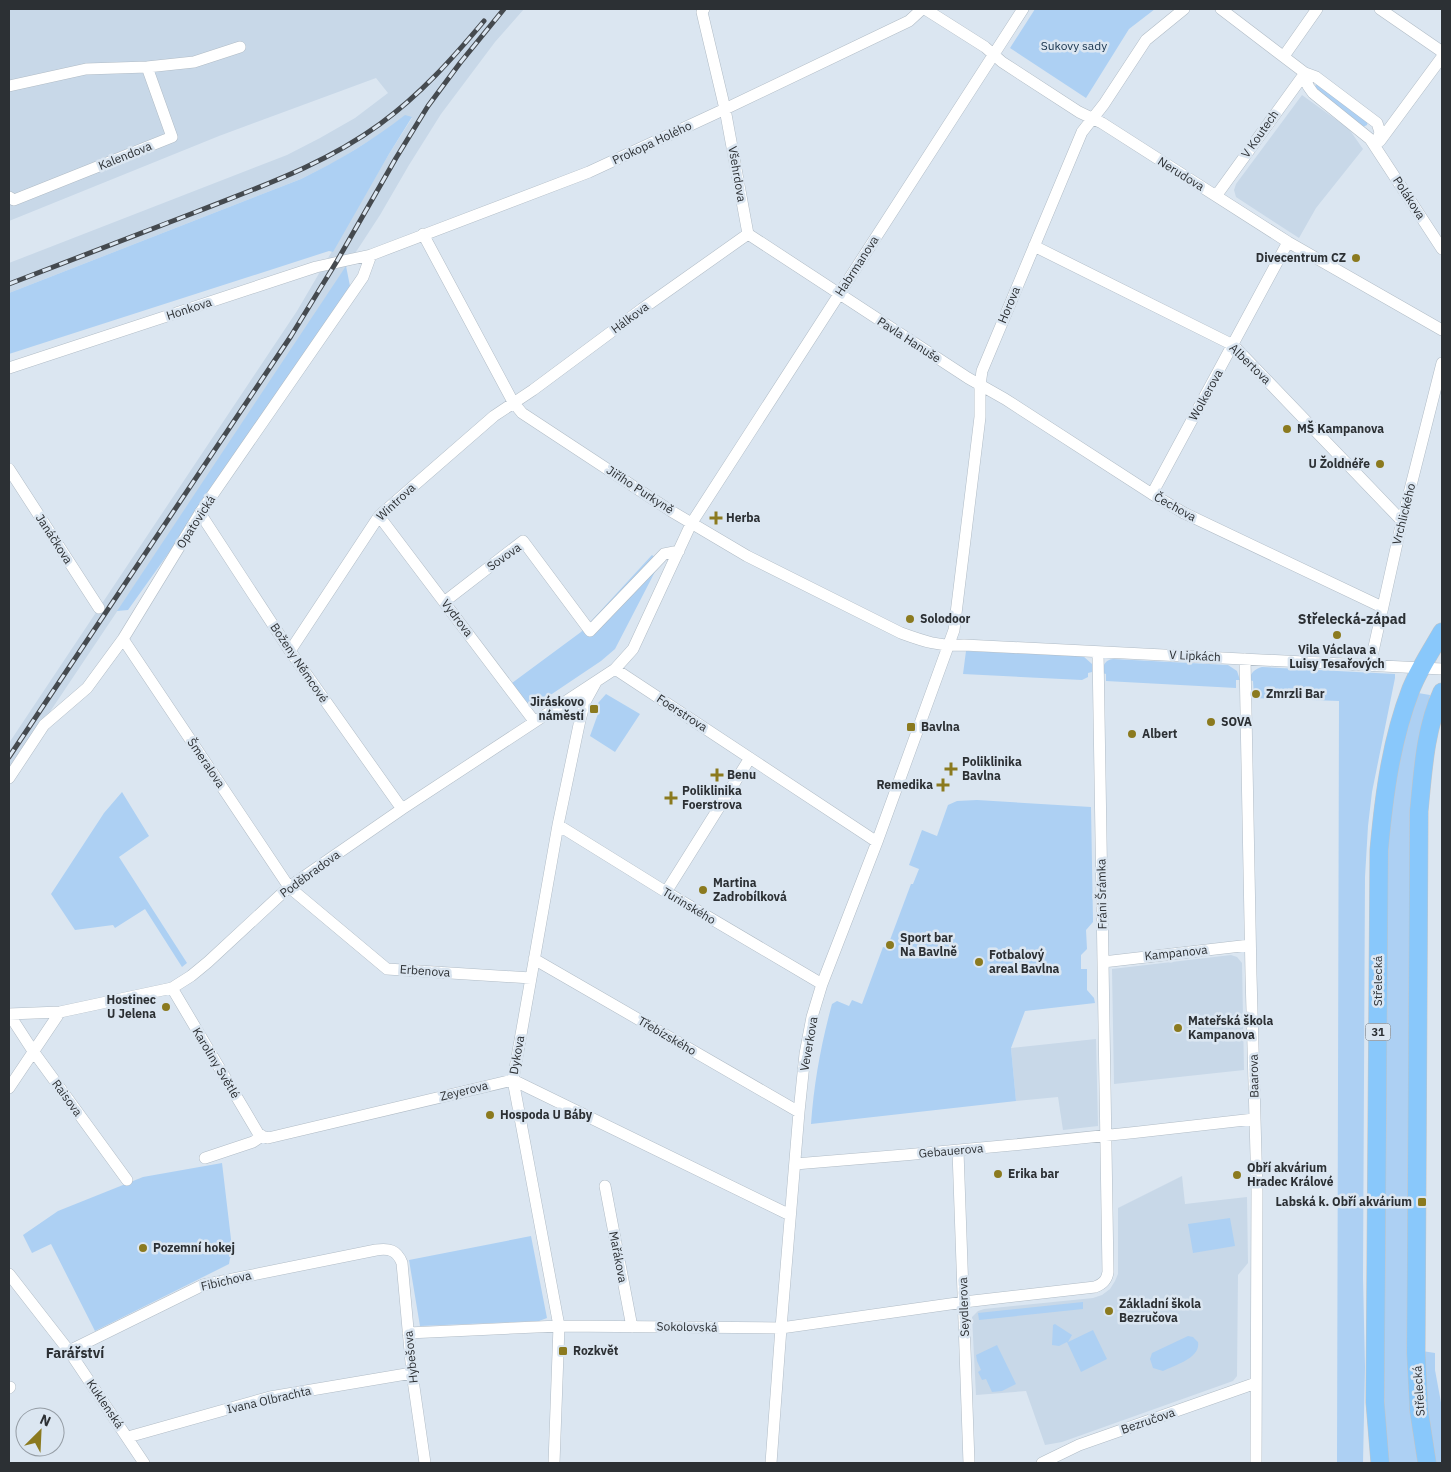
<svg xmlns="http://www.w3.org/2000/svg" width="1451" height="1472" viewBox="0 0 1451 1472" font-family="'IBM Plex Sans',sans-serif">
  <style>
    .built { fill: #c8d8e8 }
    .green { fill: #add0f3 }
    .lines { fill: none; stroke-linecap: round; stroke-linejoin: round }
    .street-casing { stroke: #b1bcc6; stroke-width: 12 }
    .primary-casing { stroke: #c4c5c6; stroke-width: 19 }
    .street { stroke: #fff; stroke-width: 11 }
    .primary { stroke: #89c8fb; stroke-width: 18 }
    .rail-casing { stroke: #454a4f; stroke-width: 5 }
    .rail { stroke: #dbe6f1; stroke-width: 3; stroke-dasharray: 9; stroke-linecap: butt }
    .poi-dot { fill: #8b7a1f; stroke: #dbe6f1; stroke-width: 2 }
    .labels { text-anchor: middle; stroke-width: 5; stroke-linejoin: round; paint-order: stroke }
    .shield { fill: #dbe6f1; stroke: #60676d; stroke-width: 1 }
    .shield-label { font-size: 11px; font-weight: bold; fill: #2c3034 }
    .park-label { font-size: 12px; fill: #15314a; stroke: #dbe6f1 }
    .street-label { font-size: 12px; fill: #2c3034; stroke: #dbe6f1 }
    .poi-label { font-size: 12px; font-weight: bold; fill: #2c3034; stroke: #dbe6f1; text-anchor: start }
    .neighbourhood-label { font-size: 14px; font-weight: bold; fill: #2c3034; stroke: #dbe6f1 }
  </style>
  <rect width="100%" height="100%" fill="#dbe6f1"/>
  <path class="built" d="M9 9H524L495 42 441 114 409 165 380 215 298 341 9 773V743L297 311 389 154 412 118 385 131 335 162 301 179 9 293V263L287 155 320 138 355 118 388 93 376 78 219 136 9 221Z
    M1302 95 1349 129 1363 149 1316 208 1299 238 1239 199 1236 197 1234 190 1236 184Z
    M1231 955 1237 957 1242 963 1244 1070 1114 1084 1112 969Z
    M1096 1039 1098 1126 1063 1130 1058 1097 1016 1101 1011 1048Z
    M1182 1176 1185 1204 1247 1197 1248 1263 1238 1275 1237 1376 1233 1381 1062 1442 1045 1445 1026 1391 976 1395 972 1317 978 1311 984 1309 1093 1298 1102 1295 1110 1289 1115 1281 1118 1274V1208Z"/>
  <path class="green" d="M1035 9H1155L1129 29 1086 98 1010 48Z
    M1320 82 1368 120 1367 125 1363 127 1314 89 1316 84Z
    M405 115 412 117 389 154 333 252 329 251 9 354V293L301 179C338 161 373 140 405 115Z
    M346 266 350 286 180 537 128 610 117 611Z
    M652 555 660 562 615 649 601 661 531 708 512 683 581 632Z
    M966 651 1083 656 1092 664V672L1088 673V677L1082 680 963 674Z
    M1113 659 1228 665 1237 671 1240 680H1236V688L1106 681V674L1102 673C1103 665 1105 660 1113 659Z
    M1262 667 1395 674V678L1372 792 1368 826 1365 877 1363 1278 1365 1367 1363 1463H1337L1339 701 1254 698 1253 681 1249 680C1251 672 1255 669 1262 667Z
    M1418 693 1430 695 1414 783 1420 1463H1387L1382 1416 1386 857 1390 804 1400 751Z
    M606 694 640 714 615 752 590 736 599 711 598 703Z
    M122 792 149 836 119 857 187 963 182 967 145 909 115 928 113 925 75 930 51 894 104 813Z
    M977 800 1091 807 1093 922 1086 930 1087 949 1081 955V969H1087V990L1094 998 1095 1003 1025 1011 1011 1048 1016 1101 811 1124C814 1083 821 1044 832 1004L837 1001 849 1006 852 1000 862 1004 883 947 887 948 911 884H913L919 869 909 865 922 830 937 836 948 805 957 801Z
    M222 1163 233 1256 230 1258 229 1264 95 1331 51 1244 32 1253 23 1235 58 1211 143 1177Z
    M1230 1218 1235 1246 1193 1253 1188 1224Z
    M531 1236 547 1318 539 1321 420 1326 409 1260Z
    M1083 1302V1309L979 1320 978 1313Z
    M1055 1324 1072 1335 1068 1342 1093 1330 1107 1359 1081 1372 1067 1342 1059 1346 1052 1345 1053 1325Z
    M1188 1336 1193 1337 1198 1342C1201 1358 1175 1365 1163 1371L1153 1368 1150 1359 1152 1353Z
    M997 1345 1016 1384 1002 1391 992 1392 986 1379 982 1380 978 1372 981 1370 977 1361 976 1355Z
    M1422 1351 1435 1353V1370L1442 1408V1463H1435L1430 1438Z"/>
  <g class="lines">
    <defs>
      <path id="street" d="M704 9 702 12 725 109 748 234 968 378 1005 399 1152 494 1184 513 1382 607
        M925 9 985 47 1002 62 1079 112 1102 123 1288 242 1442 330
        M1221 9 1305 73 1316 77 1377 123 1380 132 1376 147
        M1380 9 1441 51 1442 54
        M1284 56 1317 9
        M1305 73 1308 86 1313 93 1370 139 1442 249
        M9 86 86 69 147 67 194 62 240 47
        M1380 141 1442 57
        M1216 196 1305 73
        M9 197 14 200 172 137 147 67
        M423 234 513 402 522 413 671 511 747 556 901 633C923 641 940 647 964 645L1442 669
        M1034 246 1233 345 1402 521
        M9 368 316 267 371 255 589 172 725 109 909 21 922 9
        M9 469 99 608
        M1152 494 1288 242
        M200 513 290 651 402 809
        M379 516 534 721
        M444 602 523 541 590 631 664 554 679 551
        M123 639 289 887 387 969 531 978
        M290 651 379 516 494 416 533 390 642 309 748 234
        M1245 659 1251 975 1257 1191 1256 1463
        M1370 665 1402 521 1442 363
        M615 669 877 842
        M9 778 44 725 87 688 123 639 200 513 363 277 371 255
        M558 825 666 892 822 984
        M666 892 750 758
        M534 959 799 1112
        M1103 962 1250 945
        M172 988 258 1133 262 1136
        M9 1014 60 1012 172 988 191 976 208 962 289 887 402 809 615 669 633 649 691 524 1023 9
        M9 1014 33 1051 127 1180
        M9 1088 60 1012
        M958 1151 969 1463
        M205 1158 253 1142 262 1136 268 1138 513 1080 790 1215
        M795 1164C949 1152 1102 1137 1254 1119
        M605 1186 632 1327
        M9 1274 69 1351 144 1463
        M408 1333 559 1326 781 1328 964 1302 1095 1287C1103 1284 1107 1280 1108 1272L1098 652
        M69 1351 203 1285 376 1250C389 1248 397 1250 402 1263L412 1373 425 1463
        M9 1388 10 1387
        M128 1437 270 1397 412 1373
        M554 1463 559 1326 513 1080 558 825 580 720 585 702 596 682
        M771 1463 781 1328 799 1112 805 1054 812 1017 822 984 877 842 954 630 980 417V385L982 371 1082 132 1104 104 1146 40 1184 9
        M1042 1463 1079 1445 1256 1383"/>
      <path id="primary" d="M1380 1463 1375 1402 1379 850C1384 795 1391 741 1411 689 1419 669 1431 651 1442 632
        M1427 1463 1419 1411 1416 1353 1419 811C1423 771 1425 729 1442 692"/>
    </defs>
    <use href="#street" class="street-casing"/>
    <use href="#primary" class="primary-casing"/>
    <use href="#street" class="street"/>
    <use href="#primary" class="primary"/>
    <defs>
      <path id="rail" d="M9 284C71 260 133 236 196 212 259 187 324 165 380 124 421 94 452 59 484 21
        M9 757 291 336 337 261 396 158 428 106 460 63 504 9"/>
    </defs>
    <use href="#rail" class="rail-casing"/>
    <use href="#rail" class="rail"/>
  </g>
  <g class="poi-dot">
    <circle cx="1356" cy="258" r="5"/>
    <circle cx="1287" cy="429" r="5"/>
    <circle cx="1380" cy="464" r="5"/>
    <path d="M713.5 510.5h5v5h5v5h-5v5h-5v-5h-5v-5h5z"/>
    <circle cx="910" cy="619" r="5"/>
    <circle cx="1337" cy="635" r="5"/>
    <circle cx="1256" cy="694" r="5"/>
    <rect x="589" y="704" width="10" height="10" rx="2.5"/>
    <circle cx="1211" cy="722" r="5"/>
    <rect x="906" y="722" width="10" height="10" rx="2.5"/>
    <circle cx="1132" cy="734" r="5"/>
    <path d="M948.5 761.5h5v5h5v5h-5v5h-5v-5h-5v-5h5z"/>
    <path d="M714.5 767.5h5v5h5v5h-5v5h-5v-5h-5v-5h5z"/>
    <path d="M940.5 777.5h5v5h5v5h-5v5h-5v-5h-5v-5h5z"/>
    <path d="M668.5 790.5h5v5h5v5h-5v5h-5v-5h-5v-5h5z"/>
    <circle cx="703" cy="890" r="5"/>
    <circle cx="890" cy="945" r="5"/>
    <circle cx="979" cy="962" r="5"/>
    <circle cx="166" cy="1007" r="5"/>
    <circle cx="1178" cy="1028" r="5"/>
    <circle cx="490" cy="1115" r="5"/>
    <circle cx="998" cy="1174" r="5"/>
    <circle cx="1237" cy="1175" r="5"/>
    <rect x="1417" y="1197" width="10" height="10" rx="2.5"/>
    <circle cx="143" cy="1248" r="5"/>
    <circle cx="1109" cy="1311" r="5"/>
    <rect x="558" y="1346" width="10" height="10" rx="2.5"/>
  </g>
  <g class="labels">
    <rect class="shield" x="1365.5" y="1023.5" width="25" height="17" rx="4"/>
    <g class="shield-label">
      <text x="1378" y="1036">31</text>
    </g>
    <g class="park-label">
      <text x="1074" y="50">Sukovy sady</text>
    </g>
    <g class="street-label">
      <text transform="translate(1260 134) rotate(-55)" y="4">V Koutech</text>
      <text transform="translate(652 143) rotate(-25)" y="4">Prokopa Holého</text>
      <text transform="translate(125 156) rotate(-22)" y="4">Kalendova</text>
      <text transform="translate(737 174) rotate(80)" y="4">Všehrdova</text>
      <text transform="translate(1181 174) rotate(32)" y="4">Nerudova</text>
      <text transform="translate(1409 198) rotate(57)" y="4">Polákova</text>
      <text transform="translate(857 266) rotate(-57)" y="4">Habrmanova</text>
      <text transform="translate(1009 305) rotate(-67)" y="4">Horova</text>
      <text transform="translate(189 309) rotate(-18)" y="4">Honkova</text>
      <text transform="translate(630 318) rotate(-36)" y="4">Hálkova</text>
      <text transform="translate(909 340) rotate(33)" y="4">Pavla Hanuše</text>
      <text transform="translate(1250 364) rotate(44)" y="4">Albertova</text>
      <text transform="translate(1206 395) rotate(-61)" y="4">Wolkerova</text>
      <text transform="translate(640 490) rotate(33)" y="4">Jiřího Purkyně</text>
      <text transform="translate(396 502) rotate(-43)" y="4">Wintrova</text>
      <text transform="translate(1175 507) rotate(29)" y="4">Čechova</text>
      <text transform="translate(1404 514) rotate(-76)" y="4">Vrchlického</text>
      <text transform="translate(196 522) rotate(-57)" y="4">Opatovická</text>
      <text transform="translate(54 539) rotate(57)" y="4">Janáčkova</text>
      <text transform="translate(504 557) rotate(-35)" y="4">Sovova</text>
      <text transform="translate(457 618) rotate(53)" y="4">Vydrova</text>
      <text transform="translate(1195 656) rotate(3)" y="4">V Lipkách</text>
      <text transform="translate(299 663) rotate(56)" y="4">Boženy Němcové</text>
      <text transform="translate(682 713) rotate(33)" y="4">Foerstrova</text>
      <text transform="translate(206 763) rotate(56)" y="4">Šmeralova</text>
      <text transform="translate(310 874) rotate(-36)" y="4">Poděbradova</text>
      <text transform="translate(1102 894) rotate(-91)" y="4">Fráni Šrámka</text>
      <text transform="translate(689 906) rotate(31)" y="4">Turinského</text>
      <text transform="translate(1176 953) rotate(-6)" y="4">Kampanova</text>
      <text transform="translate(425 971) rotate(4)" y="4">Erbenova</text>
      <text transform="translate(1378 981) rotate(-90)" y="4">Střelecká</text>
      <text transform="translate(667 1036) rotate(30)" y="4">Třebízského</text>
      <text transform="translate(809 1044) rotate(-80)" y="4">Veverkova</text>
      <text transform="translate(517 1055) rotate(-80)" y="4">Dykova</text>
      <text transform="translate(216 1063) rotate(59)" y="4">Karoliny Světlé</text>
      <text transform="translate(1254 1076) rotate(-91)" y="4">Baarova</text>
      <text transform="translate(464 1091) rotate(-14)" y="4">Zeyerova</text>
      <text transform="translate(67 1098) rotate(54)" y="4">Raisova</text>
      <text transform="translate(951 1151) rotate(-5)" y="4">Gebauerova</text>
      <text transform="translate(618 1257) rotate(79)" y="4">Mařákova</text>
      <text transform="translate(226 1281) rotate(-13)" y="4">Fibichova</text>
      <text transform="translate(964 1307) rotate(-92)" y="4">Seydlerova</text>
      <text transform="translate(687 1327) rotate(1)" y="4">Sokolovská</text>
      <text transform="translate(411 1357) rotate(-96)" y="4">Hybešova</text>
      <text transform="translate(1419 1391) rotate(-94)" y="4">Střelecká</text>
      <text transform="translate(269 1400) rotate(-13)" y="4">Ivana Olbrachta</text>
      <text transform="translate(105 1404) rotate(56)" y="4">Kuklenská</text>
      <text transform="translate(1148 1421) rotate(-19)" y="4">Bezručova</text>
    </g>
    <g class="poi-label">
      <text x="1346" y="262" text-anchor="end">Divecentrum CZ</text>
      <text x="1297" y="433">MŠ Kampanova</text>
      <text x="1370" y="468" text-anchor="end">U Žoldnéře</text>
      <text x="726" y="522">Herba</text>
      <text x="920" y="623">Solodoor</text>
      <text x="1337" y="654" text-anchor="middle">Vila Václava a<tspan x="1337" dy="14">Luisy Tesařových</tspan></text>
      <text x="1266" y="698">Zmrzli Bar</text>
      <text x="584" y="706" text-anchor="end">Jiráskovo<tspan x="584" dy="14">náměstí</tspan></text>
      <text x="1221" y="726">SOVA</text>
      <text x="921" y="731">Bavlna</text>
      <text x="1142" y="738">Albert</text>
      <text x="962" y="766">Poliklinika<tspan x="962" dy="14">Bavlna</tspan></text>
      <text x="727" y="779">Benu</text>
      <text x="933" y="789" text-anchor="end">Remedika</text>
      <text x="682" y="795">Poliklinika<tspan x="682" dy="14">Foerstrova</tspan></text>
      <text x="713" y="887">Martina<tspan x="713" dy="14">Zadrobílková</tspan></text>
      <text x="900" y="942">Sport bar<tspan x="900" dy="14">Na Bavlně</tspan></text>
      <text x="989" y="959">Fotbalový<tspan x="989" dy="14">areal Bavlna</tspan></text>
      <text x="156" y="1004" text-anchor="end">Hostinec<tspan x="156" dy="14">U Jelena</tspan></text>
      <text x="1188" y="1025">Mateřská škola<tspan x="1188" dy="14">Kampanova</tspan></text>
      <text x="500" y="1119">Hospoda U Báby</text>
      <text x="1247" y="1172">Obří akvárium<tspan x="1247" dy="14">Hradec Králové</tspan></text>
      <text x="1008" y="1178">Erika bar</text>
      <text x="1412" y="1206" text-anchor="end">Labská k. Obří akvárium</text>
      <text x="153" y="1252">Pozemní hokej</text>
      <text x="1119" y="1308">Základní škola<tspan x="1119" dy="14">Bezručova</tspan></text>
      <text x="573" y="1355">Rozkvět</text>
    </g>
    <g class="neighbourhood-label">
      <text x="1352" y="624">Střelecká-západ</text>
      <text x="75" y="1358">Farářství</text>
    </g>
  </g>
  <rect width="1451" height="1472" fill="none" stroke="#2c3034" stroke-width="20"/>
  <g transform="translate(40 1432) rotate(24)"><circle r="24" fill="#dbe6f1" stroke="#959da5"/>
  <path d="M0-4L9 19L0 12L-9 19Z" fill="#8b7a1f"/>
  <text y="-8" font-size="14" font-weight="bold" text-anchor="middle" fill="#2c3034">N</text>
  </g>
</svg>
